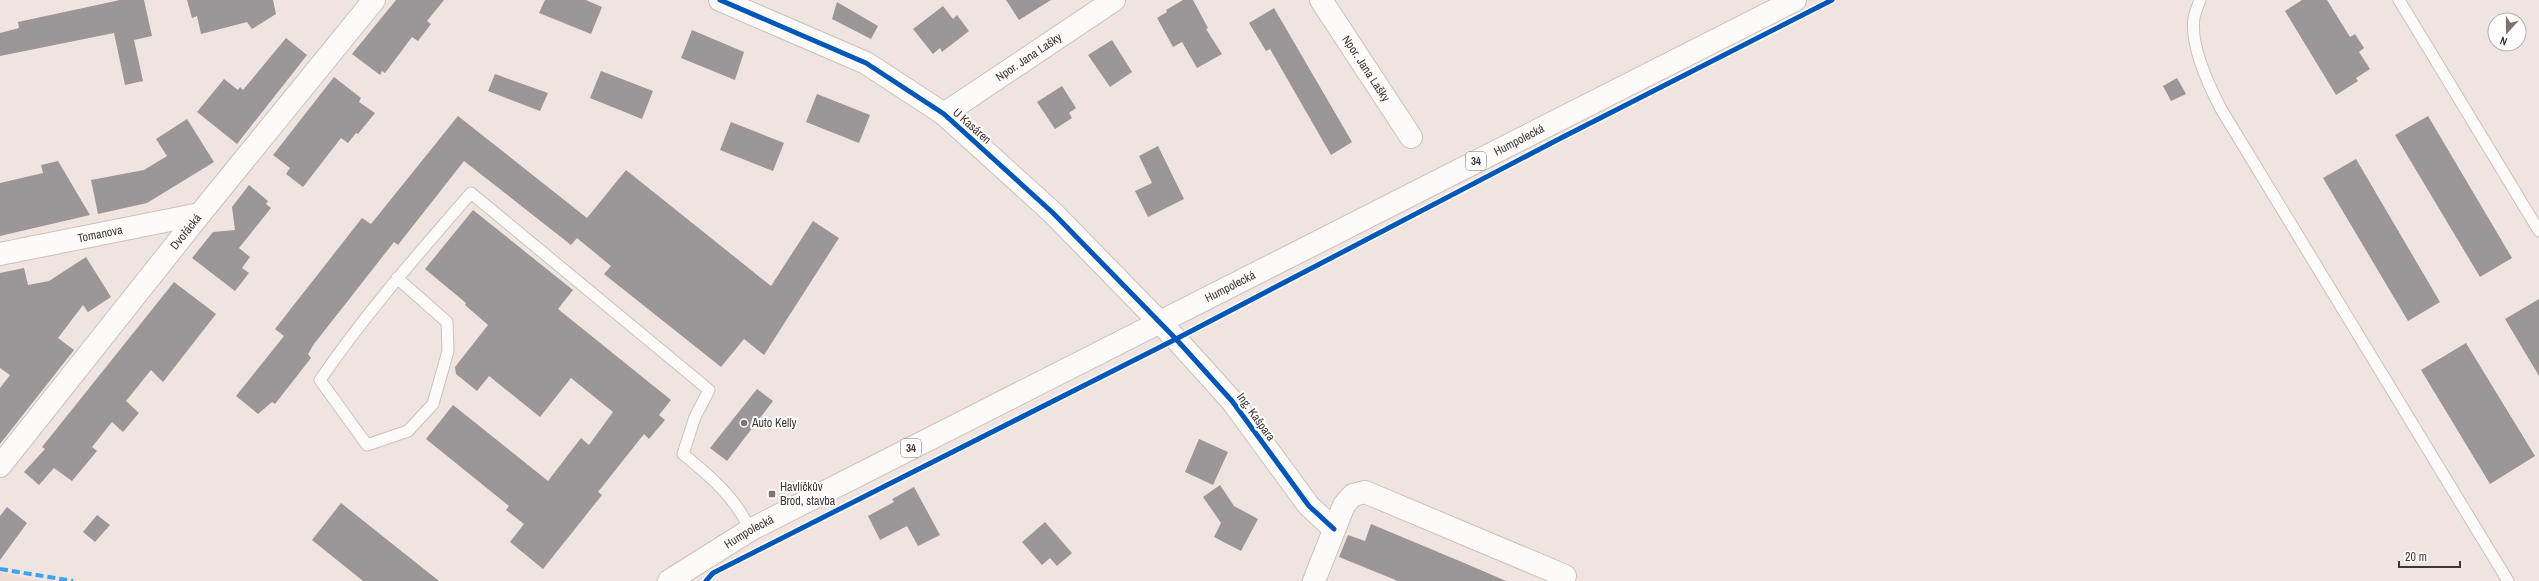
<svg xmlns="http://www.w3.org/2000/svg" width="2539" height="581" viewBox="0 0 2539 581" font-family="'Archivo Narrow',sans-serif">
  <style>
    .built { fill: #f1dbd3 }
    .building { fill: #9b9697 }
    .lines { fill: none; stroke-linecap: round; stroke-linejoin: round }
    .service-casing { stroke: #cbc1bd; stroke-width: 13 }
    .minor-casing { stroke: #cbc1bd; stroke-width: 24 }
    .primary-casing { stroke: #cbc1bd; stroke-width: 24 }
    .service { stroke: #fdfbfa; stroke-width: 11 }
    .minor { stroke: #fdfbfa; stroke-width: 22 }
    .primary { stroke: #fdfbfa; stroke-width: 22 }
    .quiet { stroke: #3fa3eb; stroke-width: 4; stroke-dasharray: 8 4; stroke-linecap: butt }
    .cycleway-casing { stroke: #fff; stroke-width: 8 }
    .cycleway { stroke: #0057b8; stroke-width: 5 }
    .poi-dot { fill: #7e7470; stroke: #fff; stroke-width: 1.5 }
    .labels { text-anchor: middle; stroke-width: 4; stroke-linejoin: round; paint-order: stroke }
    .shield { fill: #fff; stroke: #797371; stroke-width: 1 }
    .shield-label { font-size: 11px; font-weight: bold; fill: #403734 }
    .street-label { font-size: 12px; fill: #403734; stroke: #fff }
    .poi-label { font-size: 12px; fill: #403734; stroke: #fff; text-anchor: start }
  </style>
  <rect width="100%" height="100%" fill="#f0e4e0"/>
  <path class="built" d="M0 573H1L41 581H0Z"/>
  <path class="building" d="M120 0H144L152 36 134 40 143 81 125 85 114 33 0 56V33L19 28 18 22Z
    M187 0H273L276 14 252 29 247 22 201 34 197 16 192 18Z
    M396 0H444L427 21 431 24 418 41 412 37 385 73 382 71 380 75 352 54Z
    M545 0H586L602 7 591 34 539 13Z
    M1006 0H1051L1019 20Z
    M1183 0H1193L1208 28 1206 29 1222 54 1197 68 1182 42 1173 47 1157 18 1167 12 1166 10Z
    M2302 0H2327L2350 37 2355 34 2364 48 2359 52 2370 69 2356 78 2358 81 2336 95 2285 11Z
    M837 2 878 26 871 39 832 19Z
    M943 6 953 19 957 15 969 31 942 52 940 48 933 54 913 29Z
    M1274 8 1352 142 1331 155 1270 49 1266 51 1249 23Z
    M692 30 744 52 735 80 681 58Z
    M286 38 307 55 237 144 197 112 224 79 238 90 240 87 243 90Z
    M1112 40 1132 72 1110 87 1088 55Z
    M601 71 653 91 642 119 590 98Z
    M495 74 548 93 540 111 488 91Z
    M334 77 361 98 359 102 375 113 358 134 356 133 348 143 341 138 303 187 286 174 290 168 273 155Z
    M2177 78 2186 94 2171 101 2163 86Z
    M1062 86 1076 108 1069 113 1072 118 1055 129 1037 102Z
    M817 94 870 115 859 143 806 122Z
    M458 116 587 218 626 170 771 286 813 221 839 238 764 355 744 339 721 367 604 274 611 266 577 238 571 245 464 161 398 245 394 242 314 344 308 354 311 358 275 404 272 402 258 414 236 396 284 336 275 329 362 218 371 224Z
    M2428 116 2512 258 2480 277 2395 135Z
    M187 119 214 162 147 203 98 214 91 180 144 170 167 156 156 139Z
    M731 122 784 143 773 171 720 150Z
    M1158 146 1184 199 1148 217 1135 191 1152 183 1139 156Z
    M2356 159 2440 302 2408 321 2323 178Z
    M58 161 90 215 0 236V183L43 173 41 165Z
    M249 185 268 201 266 204 271 208 239 248 250 257 242 268 249 273 235 291 192 258 213 232 235 230 232 207Z
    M473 210 573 290 558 309 671 400 659 415 665 420 649 439 644 434 598 492 602 495 543 569 510 542 524 524 506 510 509 506 426 439 453 405 548 481 581 438 589 445 613 412 571 378 540 417 489 376 477 391 456 374 455 367 488 325 465 305 466 303 425 269Z
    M86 257 111 297 88 312 83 305 58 338 74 350 0 444V388L10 375 0 368V273L24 268 28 285 49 281Z
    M174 282 216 314 163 382 151 370 126 401 139 413 123 432 112 422 92 447 97 451 72 481 54 468 39 485 24 472 45 449 42 447Z
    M2539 299V376L2505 319Z
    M2466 343 2535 456 2490 484 2421 370Z
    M757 389 773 401 727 461 710 448Z
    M1199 439 1228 452 1213 485 1185 472Z
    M1220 485 1234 506 1258 519 1241 551 1214 537 1221 523 1203 497Z
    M914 487 940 535 918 546 907 526 880 540 868 516 894 502 892 499Z
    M341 503 439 581H363L312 540Z
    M7 507 27 523 0 560V516Z
    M97 515 110 525 95 542 83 532Z
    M1045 522 1072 553 1057 566 1050 558 1042 565 1022 542Z
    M1371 524 1469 565 1506 581H1398L1339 557 1348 535 1365 541Z"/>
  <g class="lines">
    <defs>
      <path id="service" d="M2200 0C2198 6 2195 12 2194 18 2190 45 2209 86 2221 109L2508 581
        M2399 0 2539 231
        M397 278 447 322 448 351 433 404 408 431 367 445 320 380C366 313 418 254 471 193L709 390 695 417 683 454C710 476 736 498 750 530"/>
      <g id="minor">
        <path d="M720 0 866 63 944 114 1053 213 1176 339 1232 401 1309 506 1334 529"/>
        <path id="s1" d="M1321 0 1411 137"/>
        <path id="s2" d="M944 114 1114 0"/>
        <path id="s3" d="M0 254 200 214"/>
        <path id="s4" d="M0 466 200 214 374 0"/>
        <path d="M1314 581 1344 505 1353 495 1365 492 1565 576"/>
      </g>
      <g id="primary">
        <path id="s5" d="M669 581 750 530 1795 0"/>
      </g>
    </defs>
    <use href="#service" class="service-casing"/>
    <use href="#minor" class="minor-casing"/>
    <use href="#primary" class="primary-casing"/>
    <use href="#service" class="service"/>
    <use href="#minor" class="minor"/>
    <use href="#primary" class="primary"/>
    <path class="quiet" d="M0 569 73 581"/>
    <defs>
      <path id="cycleway" d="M720 0 866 63 944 114 1053 213 1176 339 1232 401 1309 506 1334 529
        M706 581 713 573 1176 339 1561 138 1832 0"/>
    </defs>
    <use href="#cycleway" class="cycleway-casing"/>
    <use href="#cycleway" class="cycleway"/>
  </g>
  <g class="poi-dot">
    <circle cx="744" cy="423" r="4"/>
    <rect x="768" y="490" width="8" height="8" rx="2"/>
  </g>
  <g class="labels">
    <g class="shield">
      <rect x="1466" y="152" width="20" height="18" rx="3"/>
      <rect x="901" y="439" width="20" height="18" rx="3"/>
    </g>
    <g class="shield-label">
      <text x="1476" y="165">34</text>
      <text x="911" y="452">34</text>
    </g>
    <g class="street-label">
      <text dy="4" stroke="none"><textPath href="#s2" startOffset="102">Npor. Jana Lašky</textPath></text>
      <text dy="4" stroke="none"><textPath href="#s1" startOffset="82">Npor. Jana Lašky</textPath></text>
      <text transform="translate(972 126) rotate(42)" y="4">U Kasáren</text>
      <text dy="4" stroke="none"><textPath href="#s5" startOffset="958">Humpolecká</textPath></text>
      <text dy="4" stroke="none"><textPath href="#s4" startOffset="299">Dvořácká</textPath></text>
      <text dy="4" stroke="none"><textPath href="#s3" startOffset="102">Tomanova</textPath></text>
      <text dy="4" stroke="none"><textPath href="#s5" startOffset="634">Humpolecká</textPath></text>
      <text transform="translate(1256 417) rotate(54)" y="4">Ing. Kašpara</text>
      <text dy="4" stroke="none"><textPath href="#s5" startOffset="94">Humpolecká</textPath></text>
    </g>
    <g class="poi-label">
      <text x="752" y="427">Auto Kelly</text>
      <text x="780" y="491">Havlíčkův<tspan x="780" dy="14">Brod, stavba</tspan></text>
    </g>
  </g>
  <g transform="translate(2507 32) rotate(201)"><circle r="19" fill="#ffffff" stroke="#b3afae"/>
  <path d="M0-3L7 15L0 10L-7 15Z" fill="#7e7470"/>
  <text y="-6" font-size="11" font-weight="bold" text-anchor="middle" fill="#403734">N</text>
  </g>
  <path d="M2399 561v6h61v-6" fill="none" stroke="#403734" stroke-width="2"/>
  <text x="2405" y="561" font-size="12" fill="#403734" stroke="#ffffff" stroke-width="3" paint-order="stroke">20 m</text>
</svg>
